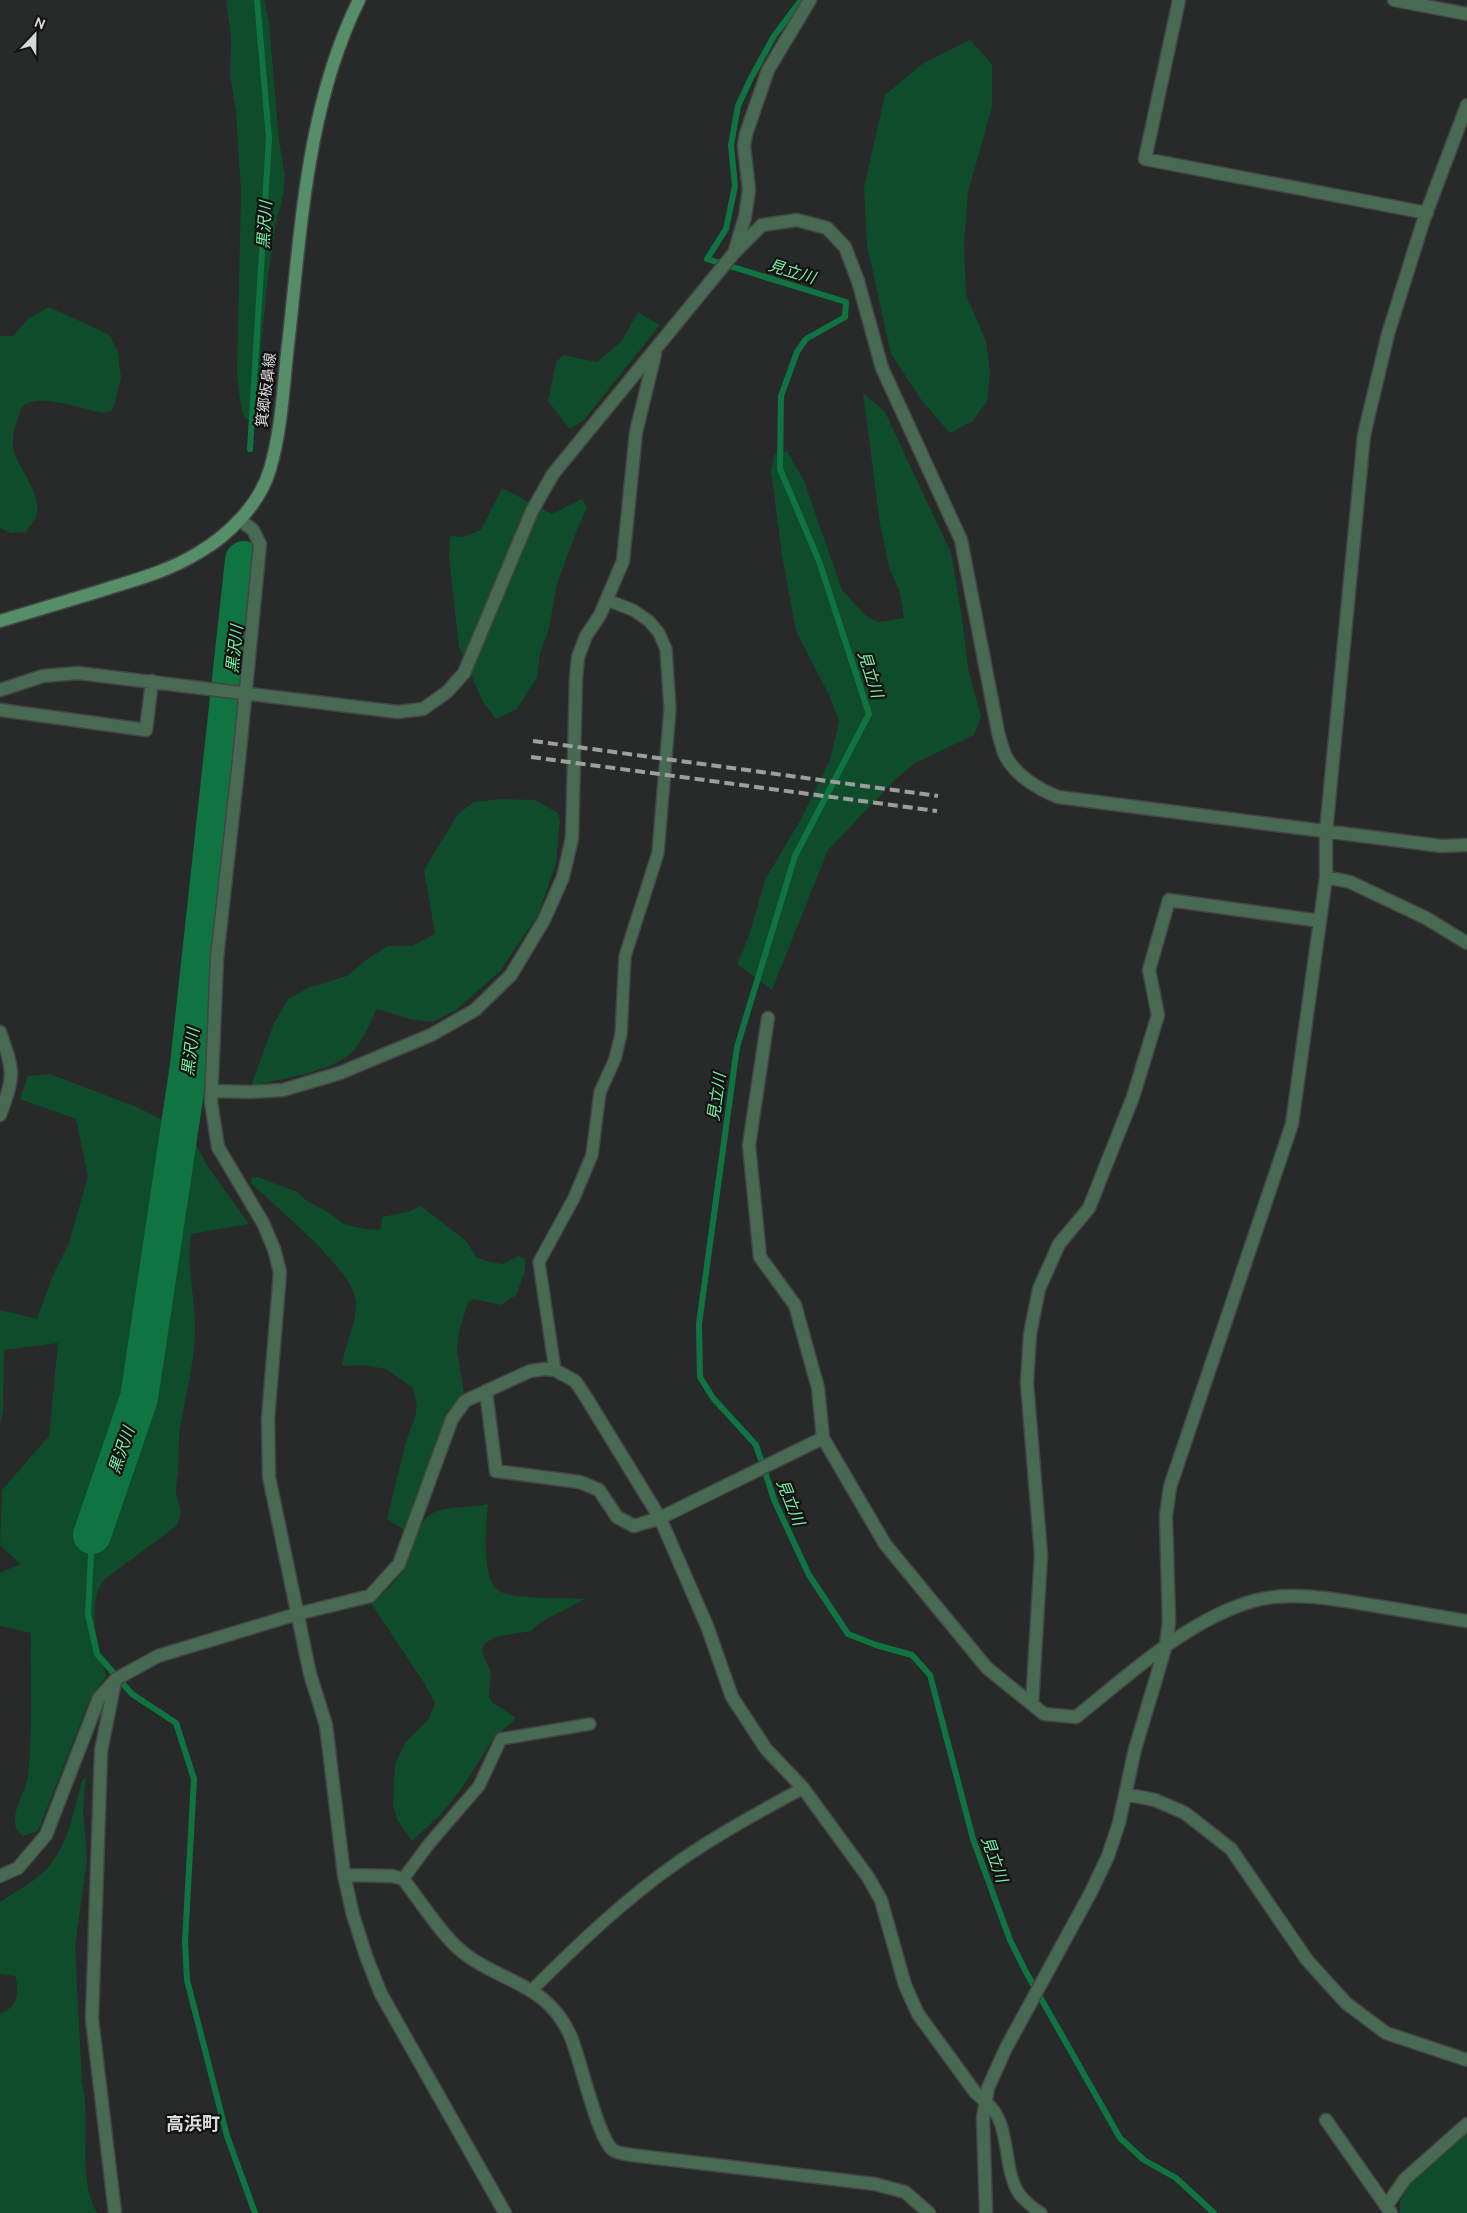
<svg xmlns="http://www.w3.org/2000/svg" width="1467" height="2213" viewBox="0 0 1467 2213" font-family="Ubuntu,'Noto Sans JP',sans-serif">
  <style>
    .green { fill: #0f4c2b }
    .lines { fill: none; stroke-linecap: round; stroke-linejoin: round }
    .stream { stroke: #0f7441; stroke-width: 6 }
    .river { stroke: #0f7441; stroke-width: 38 }
    .lane-casing { stroke: #434644; stroke-width: 14 }
    .street-casing { stroke: #434644; stroke-width: 15 }
    .secondary-casing { stroke: #434644; stroke-width: 15 }
    .lane { stroke: #486a53; stroke-width: 11 }
    .street { stroke: #486a53; stroke-width: 12 }
    .secondary { stroke: #578e6a; stroke-width: 12 }
    .rail { stroke: #9d9f9e; stroke-width: 4; stroke-dasharray: 10 5; stroke-linecap: butt }
    .labels { text-anchor: middle; stroke-width: 4.5; stroke-linejoin: round; paint-order: stroke }
    .street-label { font-size: 15px; fill: #d6d8d7; stroke: #111211 }
    .water-label { font-size: 16px; font-style: italic; fill: #7bf0a7; stroke: #111211 }
    .quarter-label { font-size: 18px; font-weight: bold; fill: #dbdedc; stroke: #111211 }
  </style>
  <rect width="100%" height="100%" fill="#272a28"/>
  <path class="green" d="M226 0H264L269 23 279 141 285 175 283 196 276 222 268 276 261 346 262 379 258 404 254 416 250 420 244 417 240 400 237 375 241 192 236 112 230 75 231 38Z
    M970 40 992 64V107L968 192 964 244 966 295 986 341 990 372 987 401 973 421 950 433 922 401 891 354 867 245 864 188 885 95 922 64Z
    M49 307 108 334 111 338 118 352 121 378 114 406 112 410 105 413C83 411 39 391 22 407 17 420 10 438 14 452 19 468 41 494 37 512 36 520 30 525 26 532L11 533 0 528V336H13L28 319Z
    M638 312 660 325 584 420 570 429 548 401 556 362 563 355 597 362 622 341Z
    M863 393 885 412 951 553 962 617 968 668 981 717 974 735 915 763 896 779 828 850 772 990 737 964 749 936 765 880 801 819 830 760 839 722 829 695 796 631 782 555 771 472 774 455 787 451 804 481 842 590 867 617 879 622 904 618 900 593 889 567 880 524Z
    M502 488 552 514 582 499 587 508 577 530 557 584 549 628 540 654 537 677 517 709 496 719 483 702 459 647 449 556 450 536 464 537 481 530Z
    M502 799 535 800 558 813 560 821 556 863 538 915 500 971 456 1010 433 1022 409 1019 377 1009C369 1024 361 1048 346 1057 321 1074 280 1079 251 1086L274 1023 288 999 308 988 347 976 366 960 388 946H412L435 934 424 870 458 814 474 802Z
    M50 1074 139 1108 190 1134 208 1167 249 1224 191 1234C186 1270 196 1298 195 1333 194 1364 186 1393 181 1423 178 1439 179 1456 178 1473 177 1479 176 1486 176 1492 178 1508 186 1511 175 1527L105 1579C84 1605 99 1647 106 1676L90 1699 38 1831 23 1836C3 1822 25 1796 28 1776 33 1730 30 1680 31 1633L0 1626V1573L20 1564 0 1545 2 1490 49 1436 58 1343 4 1350 3 1412 0 1424V1310L37 1319 53 1275 69 1243 88 1176 76 1119 20 1099 28 1076Z
    M252 1177H258L297 1192 307 1201 326 1211 344 1224 364 1229 379 1230 382 1224V1217L408 1212 421 1206 466 1241 476 1257 489 1262 503 1264 519 1256 525 1259V1272L516 1295 501 1305 474 1299 468 1302 459 1332 457 1349 464 1394 447 1412 404 1530 387 1519 406 1441 415 1418 417 1405 413 1388 386 1369 363 1365 342 1366C345 1342 356 1328 356 1303 356 1271 275 1207 251 1183Z
    M488 1504C486 1522 480 1583 501 1592 520 1600 562 1597 585 1599L541 1622 531 1631 495 1637 484 1644 482 1649 483 1655 491 1672 489 1697 492 1702 515 1717 513 1722 495 1736 462 1788 440 1815 412 1841 398 1821 393 1805 395 1764 406 1742 429 1719 435 1703 424 1683 371 1603C383 1595 398 1580 405 1566 413 1550 415 1525 431 1514 445 1505 471 1509 488 1504Z
    M86 1777 83 1809 87 1859 75 1947 82 2083C92 2121 76 2178 97 2213H0V2013C17 2010 20 1989 15 1976L0 1974V1902C16 1891 38 1880 50 1865 69 1841 74 1809 82 1781Z
    M1467 2132V2213H1400V2201L1411 2183Z"/>
  <g class="lines">
    <path class="stream" d="M801 0 774 36 750 80 738 106 731 145 735 186 726 229 707 259 846 302 845 317 806 339 797 352 781 396 780 469 819 561 869 714 795 856 737 1047 699 1324 700 1377 713 1398 756 1445 775 1502 809 1575 848 1634 876 1645 912 1655 930 1675 973 1839 1010 1940 1026 1972 1120 2138 1144 2160 1176 2178 1214 2213
      M250 449 269 138 257 0
      M92 1535 88 1614 97 1654 132 1694 176 1723 194 1779 185 1942 187 1980 227 2136 255 2213"/>
    <path class="river" d="M92 1535 139 1398 189 1065 244 560"/>
    <defs>
      <path id="lane" d="M555 1370 539 1262 574 1198 592 1155 600 1092 615 1059 621 1034 625 956 658 853 670 709 666 649 659 633 649 621 633 610 607 600
        M403 1879 429 1844 479 1786 501 1739 590 1724
        M532 1990C578 1944 625 1899 678 1862 718 1834 761 1811 803 1788
        M985 2101C1013 2123 1001 2168 1020 2195 1026 2202 1033 2208 1041 2213"/>
      <path id="street" d="M1179 0 1145 159 1427 213
        M1394 0 1467 14
        M735 250 745 217 749 190 744 146 746 134 768 70 810 0
        M240 520 253 530 260 544 239 760 217 958 211 1102 218 1147 263 1223 274 1249 280 1272 268 1419 269 1477 310 1674 326 1725 344 1875 353 1915 366 1956 381 1994 505 2213
        M0 690 43 676 78 673 398 712 423 709 447 692 464 673 532 511 553 474 734 253 762 225 797 220 827 228 845 247 858 281 882 368 961 540 998 732C1000 739 1002 748 1005 755 1015 775 1038 789 1058 797L1441 846 1467 845
        M0 710 146 730 152 681
        M1326 877 1350 882 1426 918 1467 943
        M768 1018 749 1145 760 1257 795 1305 818 1388 823 1438 885 1544 987 1668 1044 1714 1076 1717C1129 1675 1187 1620 1253 1601 1292 1590 1338 1600 1377 1606 1407 1611 1437 1616 1467 1621
        M0 1032C14 1072 15 1074 0 1115
        M212 1091 249 1092 283 1090 340 1073 431 1035 475 1010 511 975 544 920 563 877 572 838 576 678 578 657 586 636 600 615 623 561 636 432 655 354
        M486 1391 496 1471 580 1482 599 1490 617 1517 634 1526 660 1518 823 1438
        M1032 1704 1041 1555 1027 1383 1030 1334 1039 1289 1059 1244 1089 1208 1133 1097 1158 1015 1149 970 1169 900 1320 921
        M1125 1794 1155 1800 1185 1813 1231 1849 1307 1960 1346 2003 1386 2033 1467 2060
        M344 1875 392 1876 403 1879C423 1904 445 1942 472 1959 512 1985 549 1987 571 2037 580 2059 598 2139 613 2150 617 2153 626 2154 631 2155L875 2184 905 2192 929 2213
        M0 1876 18 1868 46 1835 99 1698 116 1679 158 1656 297 1614 370 1596 399 1564 452 1419 465 1401 530 1371 545 1369 555 1370 575 1381 584 1394 660 1518 707 1626 732 1697 766 1749 803 1788 868 1877 881 1900 905 1985 918 2014 975 2092 985 2101
        M1326 2120 1391 2213
        M1387 2205 1405 2179 1467 2124
        M115 2213 92 2019 101 1751 115 1681
        M986 2213 983 2118 988 2088 1006 2048 1091 1892 1108 1856 1119 1823 1135 1749 1166 1645 1169 1622 1166 1516 1170 1487 1292 1124 1326 877V832L1364 435 1388 334 1424 219 1467 105"/>
      <path id="secondary" d="M0 621C33 611 67 601 100 591 134 580 167 572 198 553 229 535 260 504 270 469 281 432 283 392 287 354 301 235 305 109 359 0"/>
    </defs>
    <use href="#lane" class="lane-casing"/>
    <use href="#street" class="street-casing"/>
    <use href="#secondary" class="secondary-casing"/>
    <use href="#lane" class="lane"/>
    <use href="#street" class="street"/>
    <use href="#secondary" class="secondary"/>
    <path class="rail" d="M533 741 938 796
      M531 757 937 811"/>
  </g>
  <g class="labels">
    <g class="street-label">
      <text transform="translate(266 390) rotate(-83)" y="5">箕郷板鼻線</text>
    </g>
    <g class="water-label">
      <text transform="translate(264 225) rotate(-87)" y="6">黒沢川</text>
      <text transform="translate(792 271) rotate(17)" y="6">見立川</text>
      <text transform="translate(234 649) rotate(-84)" y="6">黒沢川</text>
      <text transform="translate(871 674) rotate(72)" y="6">見立川</text>
      <text transform="translate(190 1052) rotate(-83)" y="6">黒沢川</text>
      <text transform="translate(716 1097) rotate(-82)" y="6">見立川</text>
      <text transform="translate(121 1450) rotate(-71)" y="6">黒沢川</text>
      <text transform="translate(791 1502) rotate(68)" y="6">見立川</text>
      <text transform="translate(995 1859) rotate(70)" y="6">見立川</text>
    </g>
    <g class="quarter-label">
      <text x="193" y="2130">高浜町</text>
    </g>
  </g>
  <g transform="translate(35 35) rotate(22)" stroke="#111211" stroke-width="4" paint-order="stroke">
  <path d="M0-4L9 19L0 12L-9 19Z" fill="#d6d8d7"/>
  <text y="-8" font-size="14" font-weight="bold" text-anchor="middle" fill="#d6d8d7">N</text>
  </g>
</svg>
